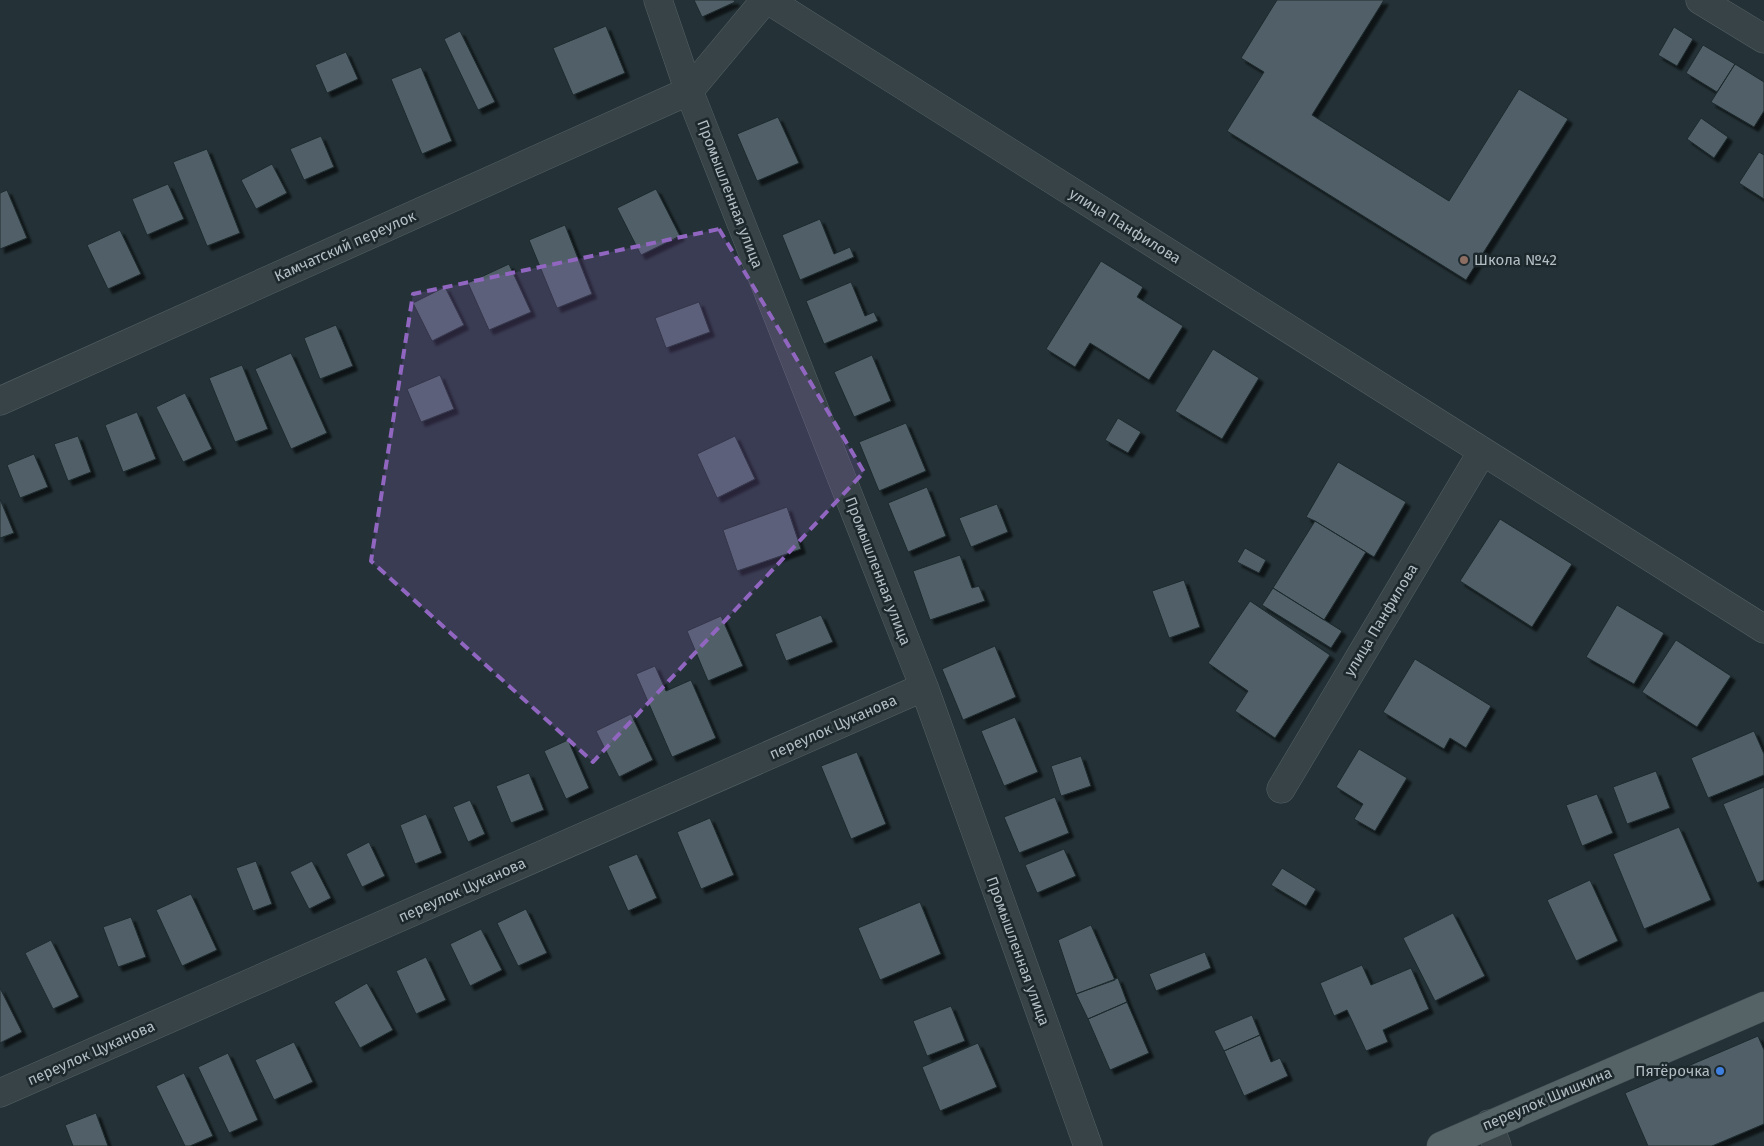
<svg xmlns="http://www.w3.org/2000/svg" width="1764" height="1146" viewBox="0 0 1764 1146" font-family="'Fira Sans',sans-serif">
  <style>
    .building { fill: #516167; stroke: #1e2a2e; filter: url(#shadow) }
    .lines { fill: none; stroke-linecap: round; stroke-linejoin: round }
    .minor-casing { stroke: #556165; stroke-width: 29 }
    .major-casing { stroke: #434f54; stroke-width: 29 }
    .minor { stroke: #374347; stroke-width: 28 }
    .major { stroke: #556367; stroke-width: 28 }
    .marked { fill: #9166c1; fill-opacity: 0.2; stroke: #9166c1; stroke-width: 4; stroke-dasharray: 10 6; stroke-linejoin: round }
    .education-dot { fill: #8d6e63; stroke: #1c282c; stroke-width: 2 }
    .shop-dot { fill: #3f7fe0; stroke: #1c282c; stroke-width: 2 }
    .labels { text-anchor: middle; stroke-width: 5; stroke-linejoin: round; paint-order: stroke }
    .street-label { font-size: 15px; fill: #b2bec4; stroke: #1c282c }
    .poi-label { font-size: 15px; fill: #b2bec4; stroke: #1c282c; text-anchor: start }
  </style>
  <defs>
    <filter id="shadow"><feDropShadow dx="4.5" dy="4.5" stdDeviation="1" flood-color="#0009"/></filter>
  </defs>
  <rect width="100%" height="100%" fill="#243237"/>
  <path class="building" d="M694 0H734L735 2 702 17Z
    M1277 0H1384L1312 115 1449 201 1519 89 1568 119 1466 280 1227 131 1264 72 1241 58Z
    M606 26 625 73 573 95 553 48Z
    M1674 27 1693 39 1677 66 1658 55Z
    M460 31 495 102 478 110 444 39Z
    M1703 45 1735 64 1717 92 1686 73Z
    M346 52 358 79 327 93 315 65Z
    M1735 64 1764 82V111L1754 127 1711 102Z
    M421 67 452 141 422 154 391 79Z
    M778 117 799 163 757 181 737 134Z
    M1701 118 1728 137 1714 158 1687 139Z
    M321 136 334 167 304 180 290 149Z
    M207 149 240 233 207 246 173 162Z
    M1759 152 1764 155V199L1739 183Z
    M272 164 287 193 256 209 241 180Z
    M168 184 184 219 147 235 132 199Z
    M656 189 680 236 641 255 617 208Z
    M7 190 27 238 0 249V193Z
    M820 219 834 254 850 247 854 257 800 280 782 235Z
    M565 225 592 294 557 308 529 240Z
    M120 230 141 274 108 289 87 245Z
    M1101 261 1143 287 1137 297 1183 326 1149 380 1090 343 1075 367 1046 349Z
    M509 264 531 312 489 330 468 283Z
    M851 282 865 316 874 312 878 321 824 344 806 301Z
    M445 287 464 325 432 341 413 303Z
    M699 302 710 332 666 348 655 318Z
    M336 325 353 366 320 379 304 338Z
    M1213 349 1259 378 1222 439 1175 411Z
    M291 353 327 433 291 449 255 369Z
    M872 355 891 401 854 417 834 372Z
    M242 365 268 429 235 442 209 378Z
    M440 375 454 409 421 422 407 389Z
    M185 393 212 449 183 462 156 407Z
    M137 412 156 459 123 472 105 425Z
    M1118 418 1141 432 1128 453 1105 440Z
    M906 423 926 471 879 491 859 442Z
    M78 436 91 472 68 481 54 444Z
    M735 436 755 479 717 498 697 454Z
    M34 454 48 487 20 498 7 465Z
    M1338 462 1406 502 1374 557 1315 521 1306 517Z
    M927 487 946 536 908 552 888 503Z
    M0 499 14 533 0 538Z
    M997 504 1008 532 971 547 959 518Z
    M787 507 801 549 737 571 723 530Z
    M1500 519 1572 564 1532 627 1460 581Z
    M1315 521 1366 552 1324 620 1273 588Z
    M1245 548 1266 560 1259 573 1237 562Z
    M960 555 972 588 979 586 985 601 930 620 913 571Z
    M1184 580 1200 627 1169 638 1152 591Z
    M1273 588 1342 631 1331 648 1262 605Z
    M1250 601 1330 655 1275 738 1235 711 1248 691 1208 663Z
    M1617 605 1664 633 1634 684 1586 657Z
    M821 615 833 642 786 661 775 634Z
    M721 616 743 666 708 681 687 631Z
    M1676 640 1731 676 1697 727 1642 692Z
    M995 646 1016 697 963 720 942 669Z
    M1415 659 1491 706 1466 748 1450 738 1444 749 1383 712Z
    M655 666 666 691 691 680 716 738 672 757 636 674Z
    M631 714 653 760 619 777 596 731Z
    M1015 717 1038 772 1004 786 981 731Z
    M1754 731 1764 754V775L1708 798 1691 758Z
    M568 740 589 788 566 799 544 751Z
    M1359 749 1407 778 1375 831 1354 819 1363 804 1336 787Z
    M857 752 886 824 851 839 821 766Z
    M1081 756 1091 786 1061 796 1051 766Z
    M1656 771 1670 808 1627 824 1613 787Z
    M529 773 544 810 511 823 496 786Z
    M1764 787V880L1757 883 1723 804Z
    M1597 794 1613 833 1582 846 1566 805Z
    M1055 797 1069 833 1019 853 1004 817Z
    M470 800 485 834 468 842 453 807Z
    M426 814 442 853 415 864 400 825Z
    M710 818 734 875 701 889 677 832Z
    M1679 827 1711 900 1644 929 1613 854Z
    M369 842 385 876 362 887 346 854Z
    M1064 849 1076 876 1037 893 1025 865Z
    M637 854 657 898 628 911 608 866Z
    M256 861 272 904 253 911 236 868Z
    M312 861 331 898 309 909 290 872Z
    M1282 868 1316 889 1306 906 1271 885Z
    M1590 880 1618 941 1576 961 1547 900Z
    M191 894 217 950 182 966 156 910Z
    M920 902 941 954 880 980 858 928Z
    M526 909 547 953 518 966 497 923Z
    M1453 913 1485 976 1435 1001 1403 938Z
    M131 917 146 957 118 967 103 927Z
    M1091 925 1115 980 1076 994 1058 940Z
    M481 929 502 970 470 986 450 944Z
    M51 940 79 997 53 1009 25 953Z
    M1205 952 1211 968 1156 991 1149 974Z
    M426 957 446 1000 416 1014 396 971Z
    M1362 965 1371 985 1411 968 1429 1009 1383 1030 1388 1042 1366 1051 1347 1010 1334 1016 1320 983Z
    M1118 978 1127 1002 1088 1019 1076 994Z
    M367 983 393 1030 360 1048 334 1002Z
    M0 988 22 1032 0 1043Z
    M1127 1002 1149 1053 1110 1070 1088 1019Z
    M951 1006 965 1041 927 1056 913 1021Z
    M1252 1015 1260 1035 1224 1051 1214 1031Z
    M1260 1035 1271 1062 1280 1058 1288 1076 1244 1096 1224 1051Z
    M1758 1036 1764 1050V1124L1712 1146H1648L1625 1093Z
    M294 1042 313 1082 274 1100 255 1060Z
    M978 1043 997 1087 940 1111 922 1067Z
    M228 1053 258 1120 229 1133 198 1067Z
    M184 1073 213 1136 190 1146H185L156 1086Z
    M96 1113 108 1146H73L65 1125Z"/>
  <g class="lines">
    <defs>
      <path id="minor" d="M658 0 689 91 924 687 1088 1146
        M768 0 1764 629
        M1700 0 1764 39
        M0 401 689 91 765 0
        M1281 789 1482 452
        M0 1093 924 687
        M1489 1124 1497 1146"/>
      <path id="major" d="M1441 1146 1764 1006"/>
    </defs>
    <use href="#minor" class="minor-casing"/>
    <use href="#major" class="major-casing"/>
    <use href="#minor" class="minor"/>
    <use href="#major" class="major"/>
  </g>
  <path class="marked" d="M719 229 864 472 593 762 371 561 413 294Z"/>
  <circle class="education-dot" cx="1464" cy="260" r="5"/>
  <circle class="shop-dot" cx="1720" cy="1071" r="5"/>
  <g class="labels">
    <g class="street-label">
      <text transform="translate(730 194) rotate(69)" y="5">Промышленная улица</text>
      <text transform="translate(1125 226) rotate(32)" y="5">улица Панфилова</text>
      <text transform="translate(345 246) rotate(-24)" y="5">Камчатский переулок</text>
      <text transform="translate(878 571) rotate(69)" y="5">Промышленная улица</text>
      <text transform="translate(1381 620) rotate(-59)" y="5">улица Панфилова</text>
      <text transform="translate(833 727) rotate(-24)" y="5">переулок Цуканова</text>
      <text transform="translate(462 890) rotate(-24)" y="5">переулок Цуканова</text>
      <text transform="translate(1018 951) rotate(70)" y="5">Промышленная улица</text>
      <text transform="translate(91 1053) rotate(-24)" y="5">переулок Цуканова</text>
      <text transform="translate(1547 1099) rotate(-23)" y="5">переулок Шишкина</text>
    </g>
    <g class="poi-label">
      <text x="1474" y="265">Школа №42</text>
      <text x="1710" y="1076" text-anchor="end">Пятёрочка</text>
    </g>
  </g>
</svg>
